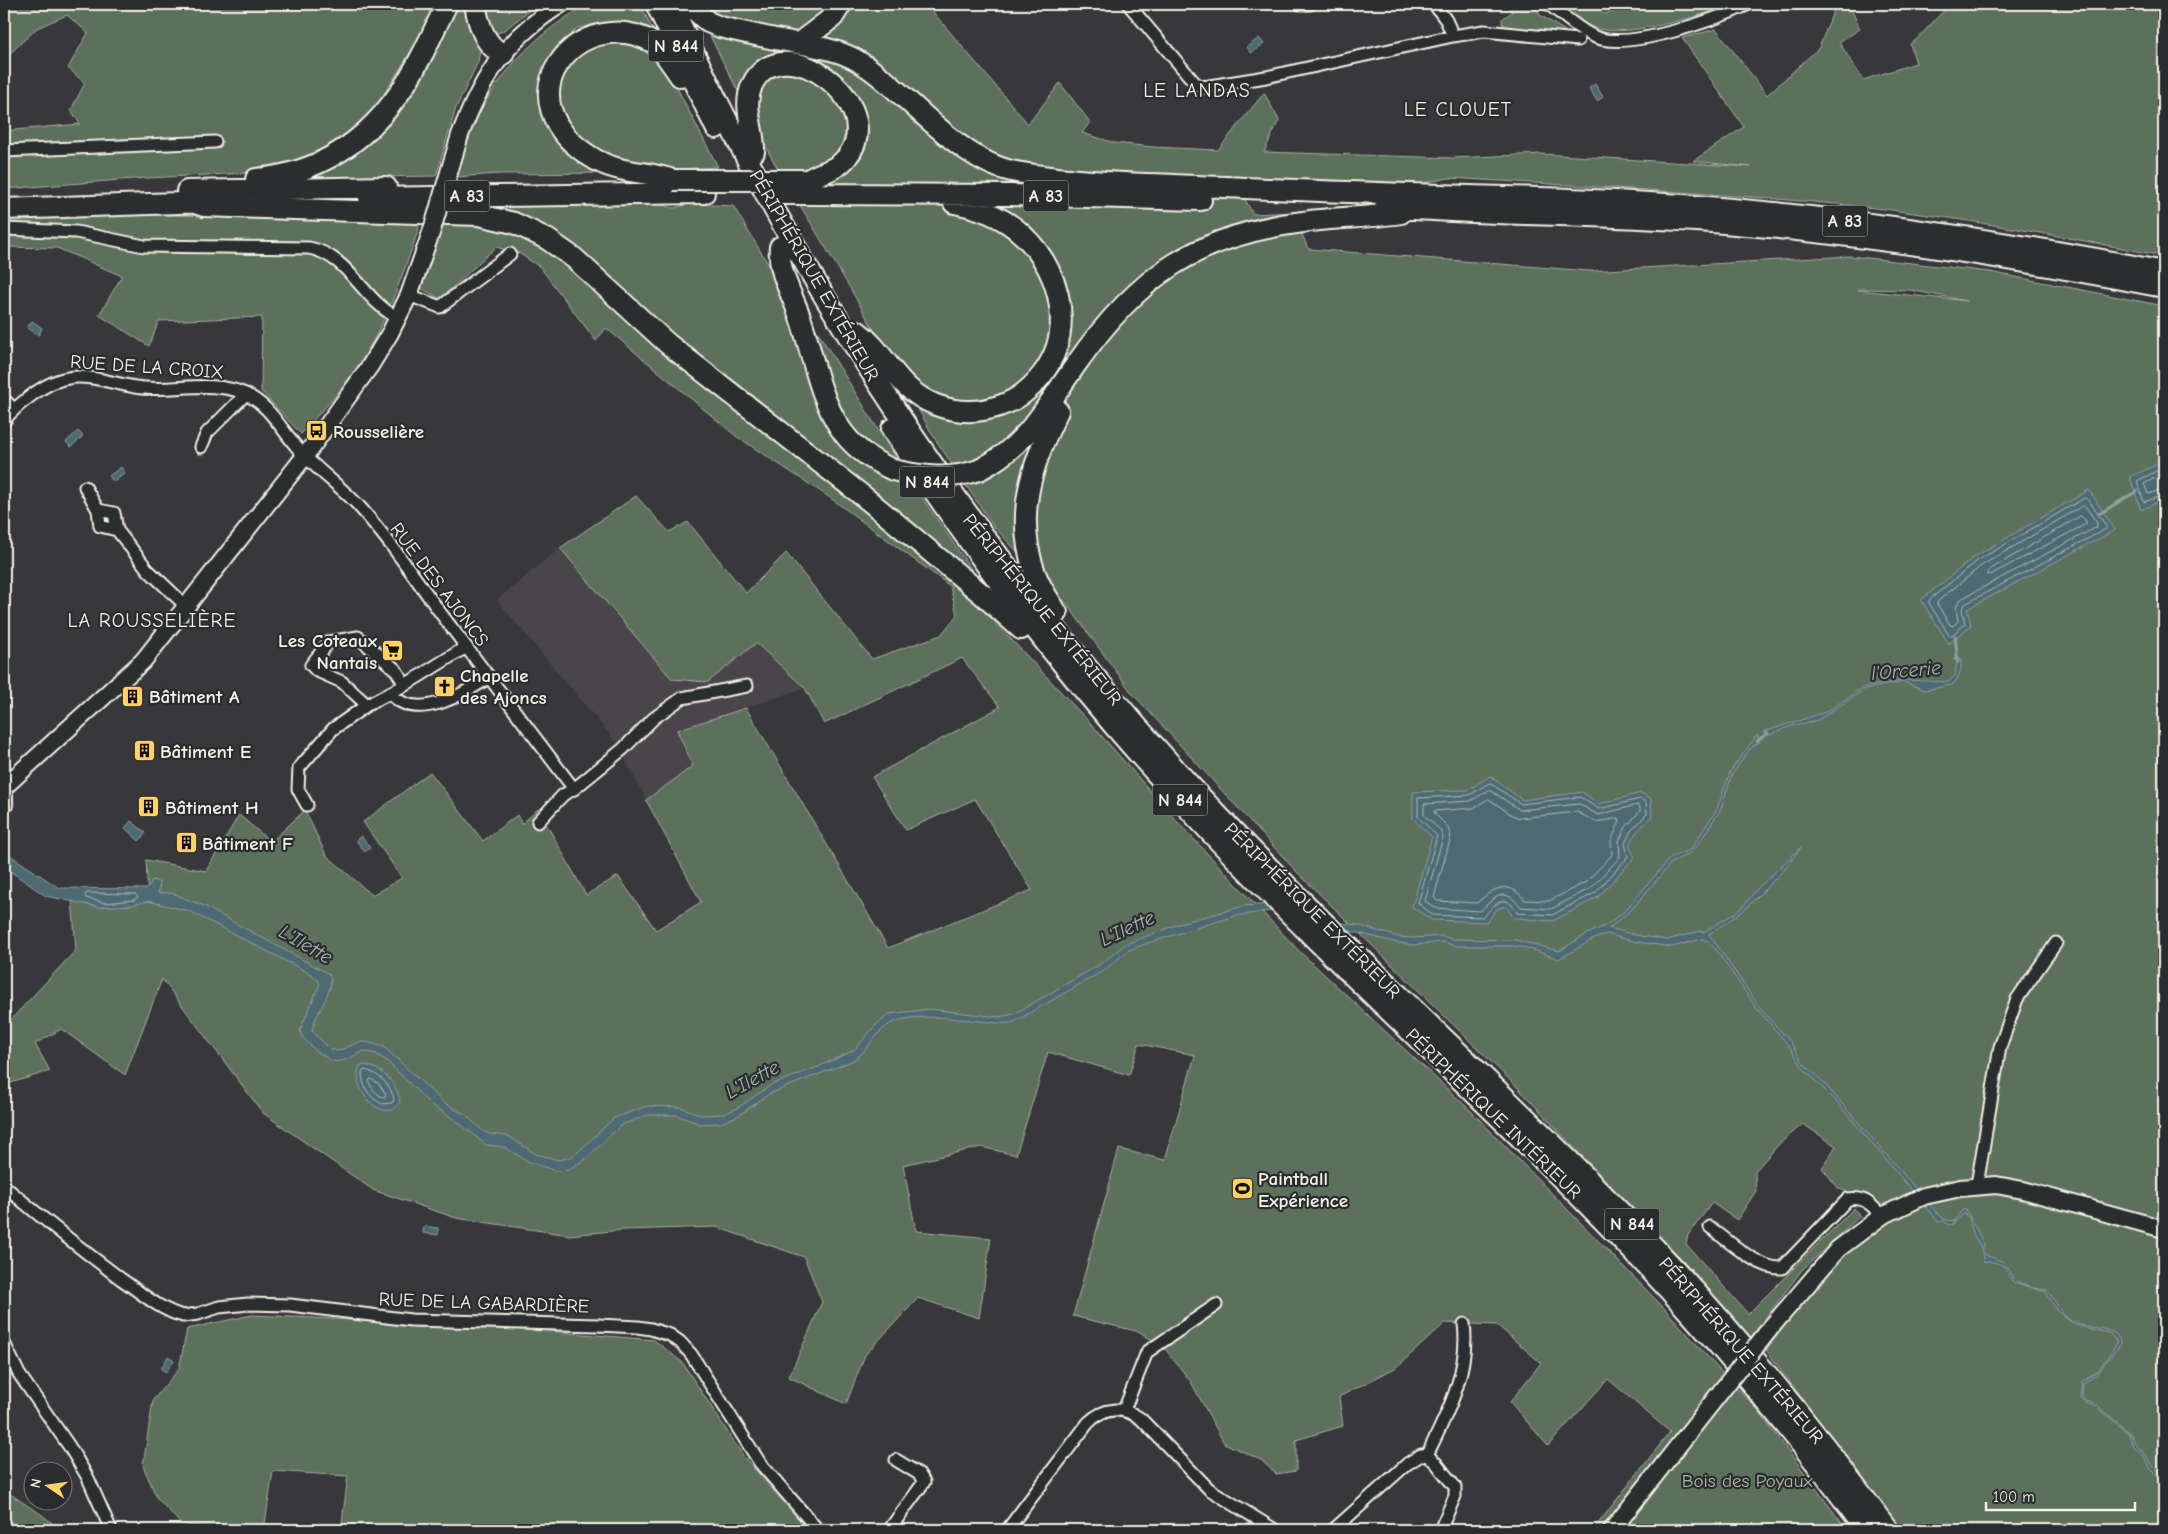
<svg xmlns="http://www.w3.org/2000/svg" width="2168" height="1534" viewBox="0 0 2168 1534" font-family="'Comic Neue',sans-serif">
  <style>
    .built { fill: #48454c }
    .green { fill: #5b705b; stroke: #a8b0a2; fill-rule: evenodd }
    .water { fill: #4e6a72; stroke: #90a0a1 }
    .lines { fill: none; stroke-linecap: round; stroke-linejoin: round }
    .shore { stroke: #b2bbb9; stroke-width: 1 }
    .stream { stroke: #90a0a1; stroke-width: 3 }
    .street-casing { stroke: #f4f1e8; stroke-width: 15 }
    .secondary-casing { stroke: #f4f1e8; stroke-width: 20 }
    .highway-casing { stroke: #f4f1e8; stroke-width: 24 }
    .street { stroke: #2a2d2e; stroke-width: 11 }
    .secondary { stroke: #2a2d2e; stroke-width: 16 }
    .highway { stroke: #2a2d2e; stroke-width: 20 }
    .secondary-bridge-casing { stroke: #f4f1e8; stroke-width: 20; stroke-linecap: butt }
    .highway-bridge-casing { stroke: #f4f1e8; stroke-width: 24; stroke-linecap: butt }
    .secondary-bridge { stroke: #2a2d2e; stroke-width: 16 }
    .highway-bridge { stroke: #2a2d2e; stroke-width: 20 }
    .labels { text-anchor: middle; stroke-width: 4.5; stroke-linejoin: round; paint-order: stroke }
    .shield { fill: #2a2d2e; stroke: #b7b6b0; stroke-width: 1 }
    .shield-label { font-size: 18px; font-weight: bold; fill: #f4f1e8 }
    .street-label { font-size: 19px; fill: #f4f1e8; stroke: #2a2d2e }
    .poi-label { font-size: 19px; font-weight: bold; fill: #f4f1e8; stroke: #2a2d2e; text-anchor: start }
    .park-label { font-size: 19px; fill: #afb7a9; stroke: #2a2d2e }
    .neighbourhood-label { font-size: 20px; letter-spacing: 1px; fill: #f4f1e8; stroke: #2a2d2e }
    .water-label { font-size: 20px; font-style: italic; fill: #a9b4b3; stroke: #2a2d2e }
  </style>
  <rect width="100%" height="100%" fill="#38383c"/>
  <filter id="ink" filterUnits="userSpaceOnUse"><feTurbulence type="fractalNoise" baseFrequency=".02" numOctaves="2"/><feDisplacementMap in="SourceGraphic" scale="10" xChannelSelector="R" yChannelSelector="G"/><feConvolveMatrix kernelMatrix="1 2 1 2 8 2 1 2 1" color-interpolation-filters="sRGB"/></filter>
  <g filter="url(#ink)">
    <path class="built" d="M560 548 708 682 756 643 805 688 678 730 693 766 646 800 616 742 497 600Z"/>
    <path class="green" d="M4 4H436L413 48 365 124 318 156 247 173 146 178 4 189V131L80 124 71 110 85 83 68 68 88 33 67 15 37 28 4 59Z
      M453 4H469L480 50 478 62 456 108 436 176 308 178 337 162Z
      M482 4H537L506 29 494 35Z
      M588 4H640L657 38 635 24 613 22 577 28 560 46 548 68 547 115 607 173 499 174 455 177C459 163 462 149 467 136 472 123 480 111 487 99 515 56 544 29 588 4Z
      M694 4H926L1028 124 1060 83 1090 122 1082 133 1115 143 1153 147 1218 150 1264 93 1279 120 1264 152 1452 158 1542 154 1751 167 1693 161 1744 127 1682 38 1716 29 1767 95 1819 48 1836 4H1849L1860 29 1839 42 1863 80 1916 63 1910 44 1916 40 1950 4H2164V256C2059 236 1954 216 1848 205 1715 193 1582 186 1449 178L1418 184 1234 180 1253 214 1293 212 1308 249 1589 271 1850 256 1990 272 2164 306V1530H1900L1766 1350 1842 1252 1896 1217 1871 1199 1839 1189 1822 1168 1836 1146 1803 1124 1779 1144 1755 1171 1756 1191 1737 1220 1712 1203 1688 1235 1686 1244 1748 1314 1854 1208 1860 1216 1802 1270 1751 1337 1683 1260 1643 1221 1520 1090 1296 871 1132 693 1066 603 994 527 935 439 850 288 771 157ZM1858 289 1910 290 1967 301 1858 290Z
      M1506 4H1533L1540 15 1565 31 1564 34 1509 27 1502 24V19L1512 12Z
      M1566 4H1596L1603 14 1643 4H1713L1715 11C1683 19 1623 39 1592 27 1580 22 1574 13 1566 4Z
      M638 41 663 61 718 167 677 169 598 155 564 121 554 90 576 44Z
      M450 204H658L674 208 690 204 733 206 784 290 857 460C875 473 894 483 916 489L983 586 715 370 629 298 605 275Z
      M71 214 418 218 419 228C402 277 385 327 355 370 340 393 319 413 301 434L261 391 262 317 159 321 149 346 99 315 122 276 57 248 4 247V216Z
      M443 219 511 231 553 253 646 336 959 584 1092 725 1175 819 1298 950 1470 1110 1665 1309 1723 1374 1753 1404 1847 1530H1593L1670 1432 1608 1379 1548 1446 1510 1402 1541 1363 1497 1325 1445 1323 1397 1367 1339 1397 1343 1426 1296 1440V1471L1276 1474 1261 1460 1224 1443 1191 1382 1166 1350 1140 1332 1073 1316 1119 1149 1165 1160 1195 1055 1139 1044 1129 1075 1048 1052 1016 1155 981 1147 903 1165 916 1231 991 1238 979 1318 918 1298 865 1355 846 1404 789 1377 822 1302 804 1257 716 1227 624 1230 569 1235 456 1218 373 1190 263 1113 162 979 125 1075 61 1029 35 1044 50 1071 4 1085V1027L76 950 72 899 148 898 146 860 206 871 239 815 271 842 305 810 326 855 372 895 402 878 363 822 430 772 483 841 517 815 522 824 538 809 586 895 618 876 656 930 701 902 646 800 693 766 677 730 746 708 888 948 1032 890 975 799 906 830 872 777 1000 707 962 658 824 724 805 688 756 643 708 682 672 679 560 548 636 496 669 532 688 522 746 593 786 553 872 659 941 635 957 615 950 586 829 497 736 436 606 328 596 341 540 267 520 254 496 247 440 299 419 287Z
      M808 316 900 465 876 455 841 419Z
      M252 1315 334 1319 439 1327 536 1330 654 1340 682 1362 744 1457 808 1530H341L348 1476 273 1471 264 1530H226L181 1524 157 1498 143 1466 153 1400 179 1369 187 1329Z
      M4 1490 42 1515 61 1530H4Z"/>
    <path class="water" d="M1259 38 1264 44 1251 53 1247 47Z
      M1595 84 1603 97 1597 101 1589 88Z
      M32 321 42 328 39 335 27 328Z
      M78 431 83 436 71 447 66 442Z
      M2164 461V499L2141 510 2130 477Z
      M121 467 125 473 114 482 109 476Z
      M2089 490 2115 530 1967 609 1971 625 1949 644 1921 600 1974 557Z
      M1954 658H1961V670L1956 681 1952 685 1925 690 1904 682 1865 689 1818 720 1791 726 1767 736 1763 732 1826 712 1864 687 1907 680 1948 682 1955 676 1957 662Z
      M1757 735 1760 741 1750 749 1732 774 1721 809 1698 844 1690 853 1672 862 1632 909 1609 928 1635 935 1667 940 1701 931 1704 932 1741 909 1757 889 1801 847 1784 870 1742 912 1709 934 1762 1011 1790 1041 1803 1063 1822 1081 1938 1214 1946 1220 1954 1221 1962 1210H1966L1983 1242 1985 1255 2004 1262 2016 1281 2033 1288 2047 1290C2058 1301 2058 1317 2078 1324 2091 1329 2118 1326 2121 1344L2106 1361 2098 1374 2083 1384 2082 1397 2083 1400 2097 1405 2131 1434 2136 1445 2146 1455 2155 1469 2164 1477V1481L2152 1471 2145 1457 2134 1447 2129 1434 2097 1407 2083 1402 2080 1398 2082 1382 2097 1372 2118 1342 2109 1333 2075 1325 2056 1310 2046 1292 2013 1282 2003 1265 1990 1261 1984 1262 1981 1247 1973 1234 1969 1218 1964 1213 1953 1224 1949 1225 1944 1221H1938L1836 1101 1803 1068 1790 1047 1758 1010 1717 951 1708 941 1702 939 1672 947 1636 942 1607 934 1592 940 1559 959 1527 948 1513 946H1456L1442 942 1414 945 1398 943 1350 931 1305 930 1279 910 1235 916 1145 944 1129 950 1103 971 1014 1022C1003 1025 992 1022 980 1021 957 1019 915 1013 894 1022 875 1030 869 1051 852 1061L769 1094 738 1116 720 1123 700 1124 676 1115H648L621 1125 587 1158 568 1170 557 1171 529 1162 504 1147 486 1145 458 1122 430 1104 387 1061 376 1054 364 1051 345 1060 335 1062C323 1057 302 1042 300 1030L320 984 318 980 311 974 189 911 148 901 133 905 99 907 46 896 4 867V851L59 888 145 889 150 886 152 880 160 883 158 893H172L204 906 329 974C337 988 314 1015 312 1031L330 1049 338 1051 359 1042H367L384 1047 444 1103 466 1115 483 1131 489 1134 508 1136 536 1154 559 1160 572 1157 579 1151 614 1118 647 1106 681 1107 701 1115 723 1114 736 1109 771 1085 818 1067 854 1050 877 1024 890 1014 930 1009 999 1017 1014 1014 1099 965 1126 944 1184 922 1244 906 1282 903 1335 922 1357 925 1399 937 1413 938 1443 936 1451 939 1516 940 1559 951 1589 933 1605 926 1624 912 1671 857 1690 850 1717 809 1730 772Z
      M1490 776 1522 800 1582 792 1599 804 1641 793 1651 799 1652 816 1635 834 1629 846 1635 857 1598 897 1553 921 1514 918 1506 906 1497 909 1487 922 1432 920 1412 907 1432 837 1413 819V792L1468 790Z
      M131 821 146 833 139 841 125 828Z
      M361 836 370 848 365 852 356 840Z
      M364 1065C381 1067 398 1084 400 1102 385 1127 349 1090 360 1066Z
      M424 1226 438 1228V1235L423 1233Z
      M168 1356 174 1360 166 1372 161 1369Z"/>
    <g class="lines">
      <path class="shore" d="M2164 467 2137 481 2144 502 2164 495
        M2164 473 2144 484 2148 494 2164 489
        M2085 498 2088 499 2106 526V529L1965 604 1962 609 1965 624 1952 635H1949L1929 603V600L1977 561Z
        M2083 506 2086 507 2097 523V527L1961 599 1956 607 1958 621 1953 626 1950 625 1937 604 1938 601 1981 566Z
        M2081 516 2086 521V524L1990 575 1987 574 1988 571Z
        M1490 783 1521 804 1580 797 1599 809 1640 799 1646 802 1647 814 1631 831 1625 843 1628 857 1595 893 1552 915 1517 913C1515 910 1513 905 1510 903 1500 895 1489 912 1483 917L1433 915 1418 903 1437 836 1418 817V798L1469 795Z
        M1490 790 1520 810 1579 804 1598 815 1637 805 1640 807V811L1626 827 1619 841 1620 857 1591 888 1551 909 1521 907C1503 886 1497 896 1480 911L1435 908 1425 901 1443 837 1440 830 1424 815V804L1470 801Z
        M1489 799 1512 815 1520 818 1577 812 1596 822 1619 818 1620 821 1611 841 1612 855 1586 882 1549 901 1525 900C1508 879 1493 888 1477 903L1437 901 1434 897 1451 836 1447 826 1435 814 1434 811 1473 808Z
        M87 893 135 894 138 897 134 900 105 903 86 898 85 896Z
        M365 1070C379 1073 392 1086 394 1100L392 1103 382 1104C369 1097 362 1087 362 1072Z
        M371 1079 378 1083 386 1094 385 1097C378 1097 371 1088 369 1082Z"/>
      <path class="stream" d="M2099 514 2137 491
        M1955 636 1958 662
        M1757 741 1768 733"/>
      <defs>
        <path id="street" d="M1128 4 1195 83 1203 87 1266 77 1453 36 1484 31 1578 40
          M1300 4H1310
          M1434 4 1446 20 1453 36
          M1548 4C1562 14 1580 31 1595 37 1629 51 1717 19 1749 4
          M4 151 215 142
          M4 229 76 232 144 246 309 248C350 256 363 301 398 318
          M409 295 440 307 510 254
          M4 399 13 409
          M4 421C12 410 21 403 32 395 71 366 91 379 135 387 170 393 210 379 243 393 269 403 282 431 300 451 317 470 339 485 357 504 388 538 415 578 442 615 486 673 530 731 574 789
          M201 447 207 433 246 394
          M85 487 98 510 114 513 117 530 148 570 186 606
          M98 510 100 526 117 530
          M390 693C416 723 462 695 488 678
          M367 705 342 682 317 671 311 665 329 642 358 637 396 670 405 685
          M307 805 298 789 299 768 333 729 367 705 405 685 466 647
          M538 822 563 795 574 789 623 749 654 718 682 698 747 686
          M1977 1185 2000 1047 2017 999 2056 943
          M4 1186C42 1218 81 1249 121 1279 140 1292 160 1310 183 1316L198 1314 219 1307 248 1304 290 1305 411 1320 598 1325 638 1327 651 1329 670 1335 680 1342 691 1354 760 1463 818 1530
          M1710 1227C1728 1241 1760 1270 1782 1268L1848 1199C1865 1196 1871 1205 1882 1216
          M4 1343 19 1374 69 1446 88 1478 111 1530
          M1124 1410 1147 1352 1216 1305
          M1427 1455C1447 1414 1470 1371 1464 1324
          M1427 1455 1436 1463 1455 1487V1496L1440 1530
          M889 1530 924 1482 919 1474 896 1460
          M1007 1530 1088 1423C1104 1407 1123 1406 1141 1419L1209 1489 1275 1530
          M1333 1530 1407 1464 1421 1455H1427"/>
        <path id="secondary" d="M460 135C483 75 507 38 561 4
          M4 787 143 661 305 456 370 366 390 333 409 295 432 230
          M4 794V805
          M1772 1326 1838 1249 1882 1216 1924 1196 1960 1188 1996 1185 2023 1190 2164 1229
          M1612 1530 1722 1390"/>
        <path id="highway" d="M475 4C478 22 484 46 503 54
          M656 4 716 128
          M671 4C806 301 990 574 1214 811 1361 966 1523 1107 1669 1263 1748 1347 1820 1437 1888 1530
          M688 4 708 22 720 27C742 32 764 37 786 41 811 46 836 48 858 61 909 92 956 161 1016 172 1085 184 1156 184 1225 187 1340 193 1455 195 1570 199 1770 206 1968 233 2164 272
          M799 43 833 17 841 4
          M754 152C755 129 742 108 752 85 781 23 890 104 847 157 837 170 821 172 808 180
          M256 179C336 172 387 124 422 55 431 38 438 21 447 4
          M673 180C648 171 621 174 596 160 493 100 581 0 654 43 665 52 672 65 680 76
          M187 191 386 187
          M811 194 1009 195 1201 200
          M369 198 704 193
          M195 203 204 206 479 215 514 223 529 230 547 239 574 258 668 344 868 500 983 595 1021 629
          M1385 207C1502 216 1619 214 1735 224 1879 236 2022 260 2164 287
          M4 209 207 202
          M780 247C777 272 794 297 801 320 813 356 819 396 840 428 853 448 871 460 893 470
          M857 331C888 354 895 389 936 405 957 413 978 413 999 406 1018 400 1033 387 1044 372 1077 326 1058 263 1016 229 998 215 977 207 954 203
          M892 429C987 574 1093 710 1213 835 1333 962 1464 1079 1587 1204 1688 1306 1782 1414 1866 1530
          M979 470C1029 444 1046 406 1077 363 1138 276 1197 235 1303 222 1335 217 1368 218 1401 213
          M1057 613C1049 600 1040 587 1035 573 1014 515 1032 463 1058 411"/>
      </defs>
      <use href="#street" class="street-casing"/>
      <use href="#secondary" class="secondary-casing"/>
      <use href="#highway" class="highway-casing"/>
      <use href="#street" class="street"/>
      <use href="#secondary" class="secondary"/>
      <use href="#highway" class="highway"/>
      <defs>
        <path id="secondary-bridge" d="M432 230 460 135
          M1722 1390 1772 1326"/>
        <path id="highway-bridge" d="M673 180H803
          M766 194H811
          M893 470C922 477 950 480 979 470"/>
      </defs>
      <use href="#secondary-bridge" class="secondary-bridge-casing"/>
      <use href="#highway-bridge" class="highway-bridge-casing"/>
      <use href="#secondary-bridge" class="secondary-bridge"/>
      <use href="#highway-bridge" class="highway-bridge"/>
    </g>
  </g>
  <defs>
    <symbol id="bus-square" viewBox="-11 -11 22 22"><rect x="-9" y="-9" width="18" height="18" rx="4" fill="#ffd166" stroke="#2a2d2e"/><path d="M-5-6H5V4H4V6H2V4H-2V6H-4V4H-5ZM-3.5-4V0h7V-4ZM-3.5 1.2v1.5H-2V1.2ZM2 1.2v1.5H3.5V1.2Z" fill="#111"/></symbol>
    <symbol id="supermarket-square" viewBox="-11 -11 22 22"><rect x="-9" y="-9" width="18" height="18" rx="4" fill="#ffd166" stroke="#2a2d2e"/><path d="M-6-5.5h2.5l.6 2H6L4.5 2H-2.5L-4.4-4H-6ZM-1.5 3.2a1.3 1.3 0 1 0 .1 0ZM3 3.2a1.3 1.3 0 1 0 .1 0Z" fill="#111"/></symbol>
    <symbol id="church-square" viewBox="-11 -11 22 22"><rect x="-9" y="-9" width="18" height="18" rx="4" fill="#ffd166" stroke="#2a2d2e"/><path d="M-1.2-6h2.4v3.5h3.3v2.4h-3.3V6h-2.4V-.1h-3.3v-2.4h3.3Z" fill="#111"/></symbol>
    <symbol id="building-square" viewBox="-11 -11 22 22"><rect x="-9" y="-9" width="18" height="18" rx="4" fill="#ffd166" stroke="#2a2d2e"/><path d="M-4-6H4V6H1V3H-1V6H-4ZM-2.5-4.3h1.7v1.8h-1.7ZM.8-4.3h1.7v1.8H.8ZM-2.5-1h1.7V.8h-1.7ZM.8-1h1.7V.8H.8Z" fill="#111"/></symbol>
    <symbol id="stadium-square" viewBox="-11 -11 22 22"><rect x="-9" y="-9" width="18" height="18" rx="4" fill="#ffd166" stroke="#2a2d2e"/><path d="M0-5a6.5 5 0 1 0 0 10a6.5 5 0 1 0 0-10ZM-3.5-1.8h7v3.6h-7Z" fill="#111"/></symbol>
  </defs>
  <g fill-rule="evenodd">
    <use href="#bus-square" x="304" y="418" width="25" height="25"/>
    <use href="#supermarket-square" x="380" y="638" width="25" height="25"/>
    <use href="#church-square" x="432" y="674" width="25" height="25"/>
    <use href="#building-square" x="120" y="684" width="25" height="25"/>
    <use href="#building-square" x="132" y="738" width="25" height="25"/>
    <use href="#building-square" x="136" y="794" width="25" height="25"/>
    <use href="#building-square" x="174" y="830" width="25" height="25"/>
    <use href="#stadium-square" x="1230" y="1176" width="25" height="25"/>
  </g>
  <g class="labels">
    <g class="shield">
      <rect x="648.5" y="30.5" width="55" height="31" rx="4"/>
      <rect x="444.5" y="180.5" width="45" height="31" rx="4"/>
      <rect x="1023.5" y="180.5" width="45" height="31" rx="4"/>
      <rect x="1822.5" y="205.5" width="45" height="31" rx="4"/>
      <rect x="899.5" y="466.5" width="55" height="31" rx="4"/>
      <rect x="1152.5" y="784.5" width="55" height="31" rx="4"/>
      <rect x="1604.5" y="1208.5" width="55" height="31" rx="4"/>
    </g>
    <g class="shield-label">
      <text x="676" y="52">N 844</text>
      <text x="467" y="202">A 83</text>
      <text x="1046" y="202">A 83</text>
      <text x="1845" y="227">A 83</text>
      <text x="927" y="488">N 844</text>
      <text x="1180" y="806">N 844</text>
      <text x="1632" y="1230">N 844</text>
    </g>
    <g class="street-label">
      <text transform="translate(815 275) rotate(60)" y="7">PÉRIPHÉRIQUE EXTÉRIEUR</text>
      <text transform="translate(147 366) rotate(4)" y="7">RUE DE LA CROIX</text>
      <text transform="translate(440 584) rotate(53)" y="7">RUE DES AJONCS</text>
      <text transform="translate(1043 609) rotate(51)" y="7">PÉRIPHÉRIQUE EXTÉRIEUR</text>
      <text transform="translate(1313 910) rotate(45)" y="7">PÉRIPHÉRIQUE EXTÉRIEUR</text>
      <text transform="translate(1494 1113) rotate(44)" y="7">PÉRIPHÉRIQUE INTÉRIEUR</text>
      <text transform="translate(484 1302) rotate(2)" y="7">RUE DE LA GABARDIÈRE</text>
      <text transform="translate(1742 1350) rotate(49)" y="7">PÉRIPHÉRIQUE EXTÉRIEUR</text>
    </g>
    <g class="poi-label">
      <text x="333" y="438">Rousselière</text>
      <text x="377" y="647" text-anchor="end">Les Coteaux<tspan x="377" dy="22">Nantais</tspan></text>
      <text x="460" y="682">Chapelle<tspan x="460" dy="22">des Ajoncs</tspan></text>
      <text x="149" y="703">Bâtiment A</text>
      <text x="160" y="758">Bâtiment E</text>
      <text x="165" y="814">Bâtiment H</text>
      <text x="202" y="850">Bâtiment F</text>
      <text x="1258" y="1185">Paintball<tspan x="1258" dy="22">Expérience</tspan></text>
    </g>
    <g class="park-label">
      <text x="1747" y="1487">Bois des Poyaux</text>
    </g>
    <g class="neighbourhood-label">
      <text x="1197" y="97">LE LANDAS</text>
      <text x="1458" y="116">LE CLOUET</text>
      <text x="152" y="627">LA ROUSSELIÈRE</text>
    </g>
    <g class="water-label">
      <text transform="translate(1906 670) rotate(-5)" y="7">l'Orcerie</text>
      <text transform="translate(1127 928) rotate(-25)" y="7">L'Ilette</text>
      <text transform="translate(306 944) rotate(30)" y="7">L'Ilette</text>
      <text transform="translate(752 1079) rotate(-29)" y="7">L'Ilette</text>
    </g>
  </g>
  <rect width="2168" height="1534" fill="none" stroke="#2a2d2e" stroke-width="20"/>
  <rect x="10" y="10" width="2148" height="1514" fill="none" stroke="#f4f1e8" stroke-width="2" filter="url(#ink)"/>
  <g transform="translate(48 1486) rotate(283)"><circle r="24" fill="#2a2d2e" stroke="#7b7b78"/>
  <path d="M0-4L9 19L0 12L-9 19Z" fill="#ffd166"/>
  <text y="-8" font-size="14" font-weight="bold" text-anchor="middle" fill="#f4f1e8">N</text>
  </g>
  <path d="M1986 1502v8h149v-8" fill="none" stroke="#f4f1e8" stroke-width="2.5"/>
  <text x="1993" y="1502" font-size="15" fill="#f4f1e8" stroke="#2a2d2e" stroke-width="4" paint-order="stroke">100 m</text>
</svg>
